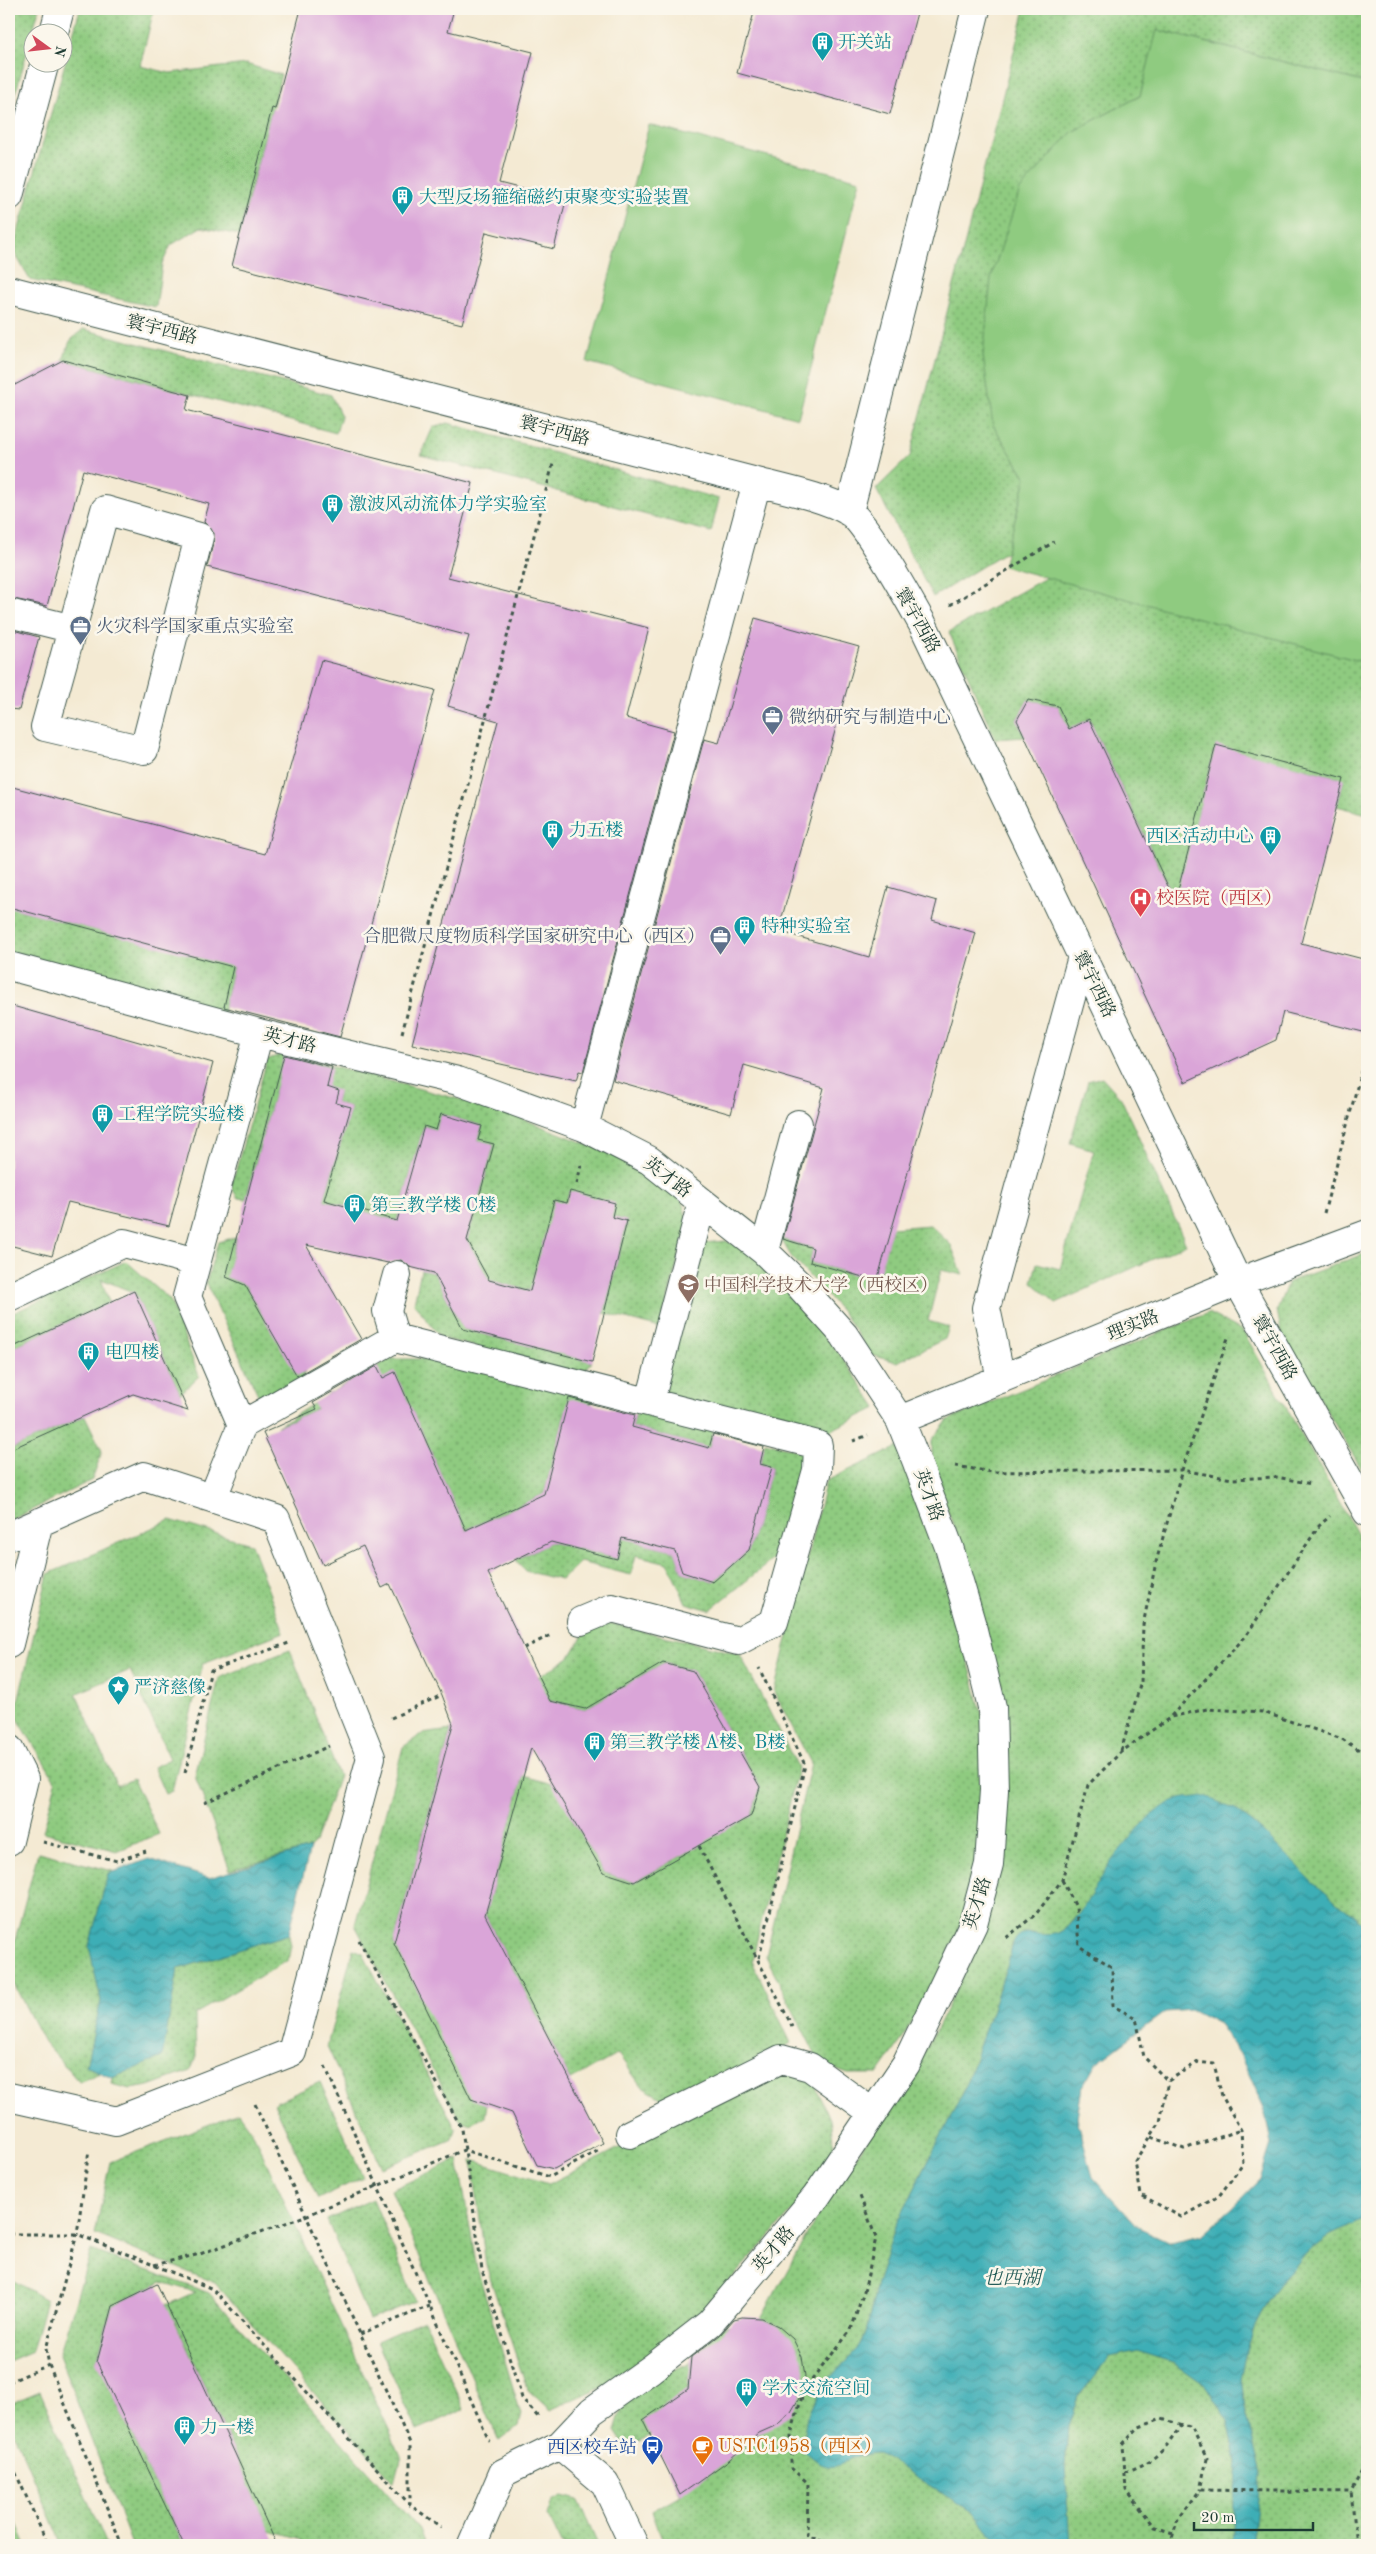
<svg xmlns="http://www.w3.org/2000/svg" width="1376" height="2554" viewBox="0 0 1376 2554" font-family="'Old Standard TT','Noto Serif SC',serif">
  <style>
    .grass { fill: url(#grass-dots); stroke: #57845a }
    .pitch { fill: #8fcb80; stroke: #57845a }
    .water { fill: url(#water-waves); stroke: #2e7675; fill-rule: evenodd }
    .building { fill: #daa5d8 }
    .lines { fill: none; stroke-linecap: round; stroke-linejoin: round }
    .minor-casing { stroke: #3f574c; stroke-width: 30 }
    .path { stroke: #3f574c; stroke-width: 3; stroke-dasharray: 4 4; stroke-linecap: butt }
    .minor { stroke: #fff; stroke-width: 28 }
    .labels { text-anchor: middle; stroke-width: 5; stroke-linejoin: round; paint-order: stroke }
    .culture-label { font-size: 18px; fill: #0d838f; stroke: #fbf7ec; text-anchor: start }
    .street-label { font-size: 18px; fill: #1f3d34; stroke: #fbf7ec }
    .service-label { font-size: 18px; fill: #4e5e75; stroke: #fbf7ec; text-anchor: start }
    .health-label { font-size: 18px; fill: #be3a42; stroke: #fbf7ec; text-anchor: start }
    .education-label { font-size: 18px; fill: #785e54; stroke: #fbf7ec; text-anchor: start }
    .food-label { font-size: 18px; fill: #c56008; stroke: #fbf7ec; text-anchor: start }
    .transit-label { font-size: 18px; fill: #164399; stroke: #fbf7ec; text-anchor: end }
    .water-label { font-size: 19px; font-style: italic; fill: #285f5b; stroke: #fbf7ec }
  </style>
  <defs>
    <pattern id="grass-dots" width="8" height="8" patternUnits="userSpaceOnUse" patternTransform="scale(1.25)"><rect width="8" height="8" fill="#8fcb80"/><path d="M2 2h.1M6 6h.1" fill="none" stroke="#74a66a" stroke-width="1.8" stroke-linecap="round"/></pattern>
    <pattern id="water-waves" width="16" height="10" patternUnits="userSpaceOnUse" patternTransform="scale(1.25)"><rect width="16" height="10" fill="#3daeb6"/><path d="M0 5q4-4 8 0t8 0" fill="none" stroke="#338f95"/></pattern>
  </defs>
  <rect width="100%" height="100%" fill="#fbf7ec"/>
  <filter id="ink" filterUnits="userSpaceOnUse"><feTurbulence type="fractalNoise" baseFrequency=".02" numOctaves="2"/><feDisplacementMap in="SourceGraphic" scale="10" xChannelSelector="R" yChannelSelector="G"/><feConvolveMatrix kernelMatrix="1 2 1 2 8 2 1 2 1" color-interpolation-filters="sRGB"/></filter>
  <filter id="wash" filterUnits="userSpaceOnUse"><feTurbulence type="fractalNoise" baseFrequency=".0096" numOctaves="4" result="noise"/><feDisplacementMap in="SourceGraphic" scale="20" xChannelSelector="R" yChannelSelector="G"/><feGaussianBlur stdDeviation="1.12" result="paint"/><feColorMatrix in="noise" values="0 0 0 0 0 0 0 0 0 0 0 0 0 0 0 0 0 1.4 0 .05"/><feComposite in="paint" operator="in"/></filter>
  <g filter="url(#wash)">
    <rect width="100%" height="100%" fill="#f4ead3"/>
    <path class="grass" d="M9 9H39L9 117Z
      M80 9H154L140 66 170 73 246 64 281 75 239 235 201 227 171 245 162 264 156 307 30 280 13 250Z
      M1025 9H1367V83L1158 30 1140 96 1072 132 993 425 1026 478 1007 551 933 597 876 489 910 456Z
      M83 329 331 395 341 416 336 433 63 360 70 341Z
      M448 423 719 499 711 532 421 455 433 427Z
      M1047 577 1367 663V814L1337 806 1344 779 1216 746 1198 815 1189 929 1089 719 1069 729 1058 706 1028 700 1017 720 1025 737 995 739 949 632Z
      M9 907 233 966 223 1013 9 955Z
      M284 1053 500 1110 625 1159 680 1195 688 1222 660 1328 604 1313 627 1221 612 1217 570 1191 530 1291 489 1280 467 1240 494 1145 478 1140 482 1126 441 1114 436 1130 424 1126 397 1221 324 1200 351 1107 336 1103 339 1091 293 1077 276 1086 246 1199 238 1198 231 1187 267 1060Z
      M1102 1077 1121 1098 1186 1244 1056 1303 1032 1282 1037 1263 1060 1269 1094 1150 1070 1143 1088 1081Z
      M930 1225 951 1245 963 1275 941 1270 928 1321 949 1327 945 1339 897 1362 871 1355 843 1313 791 1256 781 1239 813 1248 810 1262 876 1281 892 1228Z
      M236 1237 227 1277 245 1285 297 1374 306 1369 301 1381 260 1399 206 1283 218 1242Z
      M726 1241 757 1257 842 1357 877 1408 825 1433 799 1430 661 1394 703 1243Z
      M1367 1253V1478L1282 1336 1277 1310 1288 1282Z
      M126 1261 170 1300 199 1376 180 1394 135 1293 101 1279 113 1314 93 1310 9 1349V1315Z
      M421 1270 434 1273 463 1329 592 1362 582 1374 441 1338 414 1303Z
      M1208 1313 1243 1331 1367 1551V1927L1315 1884 1265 1834 1234 1808 1087 1902 1068 1926 1057 1934 1046 1936 1026 1932 1012 1944 1010 1957 964 2090 895 2228 877 2284 866 2332 857 2350 822 2386 806 2421 802 2448C834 2481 845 2454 878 2453L975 2513 1000 2545H665L652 2511 680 2495 652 2434 626 2448 615 2431 623 2403 662 2375 689 2363 721 2327 761 2318 823 2206 919 2063 970 1963 997 1870V1675L968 1562 932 1472V1440L948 1420Z
      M391 1359H430L593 1397 588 1415 566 1410 544 1494 466 1530 395 1373 276 1427 355 1378Z
      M637 1409 714 1429 709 1448 632 1427Z
      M85 1416 102 1451 92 1480 9 1521V1450Z
      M765 1442 808 1453 781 1553 710 1610 686 1603 668 1563 636 1555 631 1575 580 1562 561 1580 525 1571 516 1560 551 1542 617 1559 622 1538 675 1551 682 1572 713 1582 749 1550 772 1467 760 1464Z
      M898 1447 933 1539 960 1629 984 1722 985 1812 974 1892 944 1964 901 2041 878 2074H848L820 2064 766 1956 811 1763 774 1692 826 1481Z
      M170 1520 251 1544 284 1632 203 1663 172 1791 165 1794 153 1767 170 1759 130 1670 76 1694 117 1786 133 1779 159 1834 117 1851 43 1832 56 1782 15 1714 48 1574Z
      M605 1622 740 1654 798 1768 752 1961 791 2043 691 2100 661 2098 642 2087 618 2054 571 2080 485 1915 523 1776 578 1791 571 1817 603 1872 634 1882 689 1852 685 1845 751 1816 760 1787 693 1671 663 1663 585 1709 550 1701 537 1678 570 1657 583 1635Z
      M290 1650 339 1776 315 1842 310 1848 230 1870 195 1776 219 1678Z
      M451 1730 394 1943 487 2104 485 2116 471 2124 460 2120 355 1925 403 1747 422 1734Z
      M38 1852 113 1871 108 1874 89 1946 101 2001 86 2066 100 2073 79 2082 44 2042 9 1975V1963Z
      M289 1934 291 1946 288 1960 195 2014 196 2059 190 2071 149 2086 130 2089 111 2084 112 2078 162 2057 178 1969Z
      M353 1949 363 1953 456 2129 453 2139 382 2168 327 2046Z
      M783 2071 814 2083 830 2120 834 2145 820 2181 674 2342 617 2380 550 2410 527 2389 486 2266 472 2160 549 2184 755 2078Z
      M320 2082 363 2177 318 2199 274 2103Z
      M239 2113 252 2131 401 2456 394 2482 215 2283 95 2234 110 2162Z
      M458 2159 477 2268 521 2414 518 2426 499 2441 391 2190Z
      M373 2199 415 2301 369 2320 327 2220Z
      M1367 2218V2545H1252L1261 2475 1245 2407 1241 2378 1247 2351 1255 2326 1269 2299 1303 2255 1325 2238Z
      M91 2250 209 2293 419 2529 425 2545H301L302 2540 270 2531 174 2319 164 2323 158 2309 195 2292 161 2282 112 2306 97 2361 184 2545H132L59 2355Z
      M9 2278 46 2300 32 2351 9 2361Z
      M424 2320 464 2409 417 2430 377 2341Z
      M1137 2351 1173 2362 1204 2384 1228 2421 1237 2462 1231 2545H1070L1065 2467 1068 2426 1078 2397 1110 2357Z
      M40 2391 107 2545H62L9 2422V2404Z
      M562 2496 578 2500 598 2545H562L548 2516 553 2501Z
      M9 2505 26 2545H9Z"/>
    <path class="pitch" d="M1157 30 1367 83V663L1003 566 1026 478 993 425 983 356 991 278 1020 190 1072 132 1140 96Z
      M649 125 860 180 798 418 587 362Z"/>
    <path class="water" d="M1203 1796 1234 1808 1265 1834 1315 1884 1367 1927V2218L1325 2238 1303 2255 1269 2299 1255 2326 1247 2351 1241 2378 1245 2407 1261 2475 1252 2545H1231L1237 2462 1228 2421 1204 2384 1173 2362 1137 2351 1110 2357 1078 2397 1068 2426 1065 2467 1070 2545H1000L975 2513 878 2453C842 2453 837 2484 802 2448L806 2421 822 2386 857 2350 866 2332 877 2284 895 2228 964 2090 1010 1957C1016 1912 1044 1949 1067 1927 1085 1910 1095 1886 1108 1866 1122 1846 1150 1812 1173 1801 1181 1797 1194 1798 1203 1796ZM1192 2010 1219 2024 1240 2054 1264 2108 1271 2144 1260 2179 1232 2208 1202 2235 1170 2242 1138 2227 1093 2177 1077 2118 1082 2087 1096 2063 1165 2012Z
      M310 1848 289 1934 178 1969 162 2057 112 2078 86 2066 101 2001 89 1946 108 1874 149 1859 209 1878Z"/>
    <g id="blocks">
      <path class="building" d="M301 9H454L448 31 533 52 499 183 566 200 554 249 486 232 462 324 232 266 272 108 275 109Z
        M755 9H918L890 114 737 73Z
        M63 360 190 395 186 410 473 483 448 577 649 628 626 718 674 731 583 1072 579 1071 576 1081 412 1044 498 721 448 706 469 636 207 567 214 540V533L204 522 209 504 83 470 47 606 9 598V388Z
        M755 618 859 647 778 931 869 957 888 887 937 901 932 920 976 933 877 1281 810 1262 813 1248 783 1239 824 1088 744 1065 731 1114 613 1080 704 739 719 743Z
        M9 629 39 637 19 710 9 709Z
        M321 660 435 690 340 1037 224 1007 233 967 9 907V786L265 854Z
        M1028 700 1058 706 1069 729 1089 719 1175 901 1216 745 1344 779 1301 943 1367 960V1033L1283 1012 1276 1040 1185 1082 1017 720Z
        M9 1005 213 1063 169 1226 68 1202 52 1256 9 1245Z
        M284 1055 332 1067 327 1087 339 1091 336 1103 351 1107 324 1200 397 1221 424 1126 436 1130 441 1114 482 1126 478 1140 494 1144 467 1240 489 1280 530 1291 554 1200 567 1203 570 1191 615 1203 612 1217 627 1221 592 1362 463 1329 434 1273 410 1267 401 1260 388 1263 306 1245 361 1339 297 1376 245 1285 226 1277Z
        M134 1291 188 1411 133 1394 9 1450V1349Z
        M377 1366 383 1378 395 1372 466 1530 544 1494 569 1398 635 1415 632 1427 709 1448 713 1434 764 1447 760 1464 772 1467 749 1550 713 1582 682 1572 675 1551 622 1538 617 1559 551 1542 488 1573 550 1701 585 1709 663 1663 693 1671 760 1787 751 1816 634 1882 603 1872 531 1748 485 1915 603 2143 554 2169 537 2165 512 2113 471 2099 394 1943 453 1724 442 1695 390 1584 382 1588 363 1546 323 1565 263 1433 317 1409 313 1403Z
        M157 2284 277 2545H184L97 2362 112 2306Z
        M742 2317 761 2318 778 2326 793 2339 802 2357 805 2376 801 2395 791 2412 777 2425 759 2433 729 2460 680 2495 643 2420 688 2389 691 2357 720 2335 734 2319Z"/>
    </g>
  </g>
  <g filter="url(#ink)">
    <use href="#blocks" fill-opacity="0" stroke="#3f574c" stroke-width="1"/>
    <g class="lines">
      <defs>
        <path id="minor" d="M54 32 60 9
          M9 196 45 62
          M9 290 757 482C783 489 824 497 848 511 866 522 909 600 922 623L1238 1282 1367 1512
          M105 510 199 537 144 750 45 727Z
          M849 512 976 9
          M9 613 73 629
          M9 966 259 1033 458 1081 584 1127 649 1160 764 1251 799 1285 844 1335 900 1420 916 1460 949 1547 972 1626 992 1707 994 1790 989 1864 973 1924 906 2064 816 2197 710 2323 651 2369 592 2411 560 2445
          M584 1127 757 482
          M764 1251 798 1124
          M9 1297 124 1243 196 1262
          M395 1338 387 1311 397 1275
          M1001 1379 986 1308 1082 957
          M650 1401 702 1202
          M900 1420 1238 1282 1367 1234
          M242 1425 395 1338 818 1445 817 1470 774 1622 738 1641 612 1608 581 1621
          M213 1497 242 1425 187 1297 259 1033
          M9 1536 144 1476 276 1519 371 1757 292 2052 116 2121 9 2097
          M9 1644 39 1522
          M9 1749 24 1779 9 1841
          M630 2134 781 2059 810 2067 873 2113
          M472 2545 503 2473 560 2445 605 2483 634 2545"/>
      </defs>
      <use href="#minor" class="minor-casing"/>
      <path class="path" d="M950 605 1054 542
        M402 1033 553 464
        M577 1184 581 1165
        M1324 1213 1367 1049
        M853 1441 868 1435
        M955 1466 992 1472 1182 1470 1232 1479 1276 1477 1312 1484
        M524 1648 551 1635
        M1171 1716 1245 1637 1319 1526 1330 1516
        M391 1718 442 1695
        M1121 1751 1141 1682 1143 1625 1156 1562 1182 1470 1228 1338
        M185 1773 211 1670 289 1643
        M204 1803 329 1746
        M43 1842 117 1861 146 1851
        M699 1846 792 2026
        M1062 1880 1076 1907 1079 1946 1112 1967 1113 2006 1136 2018 1144 2057 1168 2081 1198 2062 1214 2064 1222 2096 1241 2130 1243 2164 1219 2196 1181 2217 1141 2195 1135 2161 1160 2122 1168 2081
        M1006 1938 1036 1914 1062 1880 1088 1785 1121 1752 1171 1717 1207 1709 1263 1712 1342 1739 1367 1755
        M359 1940 462 2129 482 2270 522 2398 538 2417
        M759 1958 805 1765 759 1668
        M325 2066 489 2441
        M255 2104 410 2443V2504
        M1151 2137 1184 2149 1241 2130
        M9 2234H77L213 2289 410 2505 441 2527
        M154 2265 200 2254 305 2216 464 2150 550 2177 601 2149
        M360 2334 430 2306
        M49 2365 122 2545
        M9 2382 49 2365 46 2349 77 2234 89 2150
        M9 2458 48 2545
        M1125 2472C1154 2462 1165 2451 1181 2425
        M1173 2533 1155 2527 1126 2490 1123 2444 1139 2427 1162 2419 1192 2428 1207 2458 1200 2490
        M830 2545 807 2535 808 2483 791 2468V2434L804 2390 851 2330 865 2288 876 2238 860 2196
        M1170 2545 1177 2521 1200 2490 1351 2492
        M1357 2545 1351 2492 1367 2463"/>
      <use href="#minor" class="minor"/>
    </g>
  </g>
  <defs>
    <symbol id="building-pin" viewBox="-11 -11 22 30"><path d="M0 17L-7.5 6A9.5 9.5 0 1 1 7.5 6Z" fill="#0f9aa8" stroke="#fbf7ec"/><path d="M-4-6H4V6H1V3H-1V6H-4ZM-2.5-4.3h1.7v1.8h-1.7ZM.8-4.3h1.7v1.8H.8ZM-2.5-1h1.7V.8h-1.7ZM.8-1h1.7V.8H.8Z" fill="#fff"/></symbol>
    <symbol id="office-pin" viewBox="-11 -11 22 30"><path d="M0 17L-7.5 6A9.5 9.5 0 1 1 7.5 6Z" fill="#5c6f8a" stroke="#fbf7ec"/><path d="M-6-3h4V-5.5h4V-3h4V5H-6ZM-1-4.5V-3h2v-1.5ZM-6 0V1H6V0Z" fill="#fff"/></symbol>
    <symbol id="hospital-pin" viewBox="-11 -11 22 30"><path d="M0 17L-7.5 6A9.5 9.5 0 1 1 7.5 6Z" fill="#e0444e" stroke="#fbf7ec"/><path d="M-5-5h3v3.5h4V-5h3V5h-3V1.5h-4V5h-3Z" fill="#fff"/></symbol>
    <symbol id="university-pin" viewBox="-11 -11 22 30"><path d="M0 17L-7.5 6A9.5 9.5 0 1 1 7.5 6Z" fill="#8d6e63" stroke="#fbf7ec"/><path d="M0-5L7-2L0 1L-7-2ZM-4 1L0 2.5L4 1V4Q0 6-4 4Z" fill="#fff"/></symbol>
    <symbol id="sight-pin" viewBox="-11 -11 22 30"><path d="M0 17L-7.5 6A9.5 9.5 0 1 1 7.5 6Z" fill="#0f9aa8" stroke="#fbf7ec"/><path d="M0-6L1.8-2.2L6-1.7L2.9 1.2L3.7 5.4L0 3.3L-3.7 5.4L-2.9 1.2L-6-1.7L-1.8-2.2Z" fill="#fff"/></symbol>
    <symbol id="cafe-pin" viewBox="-11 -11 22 30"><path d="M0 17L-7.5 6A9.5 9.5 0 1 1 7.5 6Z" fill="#e8710a" stroke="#fbf7ec"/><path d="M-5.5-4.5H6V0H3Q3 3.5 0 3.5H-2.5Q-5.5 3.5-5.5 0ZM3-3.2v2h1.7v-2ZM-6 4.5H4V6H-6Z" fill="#fff"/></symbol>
    <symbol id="bus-pin" viewBox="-11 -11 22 30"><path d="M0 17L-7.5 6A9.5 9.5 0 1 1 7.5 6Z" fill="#1a4fb4" stroke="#fbf7ec"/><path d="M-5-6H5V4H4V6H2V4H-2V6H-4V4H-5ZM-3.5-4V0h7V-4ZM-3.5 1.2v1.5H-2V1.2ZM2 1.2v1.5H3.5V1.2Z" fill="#fff"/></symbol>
  </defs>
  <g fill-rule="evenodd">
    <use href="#building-pin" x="810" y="30" width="25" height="34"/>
    <use href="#building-pin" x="390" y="184" width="25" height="34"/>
    <use href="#building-pin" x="320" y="492" width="25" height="34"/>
    <use href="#office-pin" x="68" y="614" width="25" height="34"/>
    <use href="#office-pin" x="760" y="704" width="25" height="34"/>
    <use href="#building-pin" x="540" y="818" width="25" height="34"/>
    <use href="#building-pin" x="1258" y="824" width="25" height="34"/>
    <use href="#hospital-pin" x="1128" y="886" width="25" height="34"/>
    <use href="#building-pin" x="732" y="914" width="25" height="34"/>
    <use href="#office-pin" x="708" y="924" width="25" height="34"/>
    <use href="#building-pin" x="90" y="1102" width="25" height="34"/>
    <use href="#building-pin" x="342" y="1192" width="25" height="34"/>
    <use href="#university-pin" x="676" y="1272" width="25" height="34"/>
    <use href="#building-pin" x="76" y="1340" width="25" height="34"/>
    <use href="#sight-pin" x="106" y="1674" width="25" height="34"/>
    <use href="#building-pin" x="582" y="1730" width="25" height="34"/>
    <use href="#building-pin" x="734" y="2376" width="25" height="34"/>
    <use href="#building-pin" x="172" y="2414" width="25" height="34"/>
    <use href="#cafe-pin" x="690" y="2434" width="25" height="34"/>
    <use href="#bus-pin" x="640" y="2434" width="25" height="34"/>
  </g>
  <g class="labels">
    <g class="culture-label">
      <text x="838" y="48">开关站</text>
      <text x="419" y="203">大型反场箍缩磁约束聚变实验装置</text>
      <text x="349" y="510">激波风动流体力学实验室</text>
      <text x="569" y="836">力五楼</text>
      <text x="1254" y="842" text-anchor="end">西区活动中心</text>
      <text x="761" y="932">特种实验室</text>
      <text x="118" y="1120">工程学院实验楼</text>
      <text x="371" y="1211">第三教学楼 C楼</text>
      <text x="105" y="1358">电四楼</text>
      <text x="134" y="1693">严济慈像</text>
      <text x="610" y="1748">第三教学楼 A楼、B楼</text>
      <text x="762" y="2394">学术交流空间</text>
      <text x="200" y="2433">力一楼</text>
    </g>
    <g class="street-label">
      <text transform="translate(162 329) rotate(14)" y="6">寰宇西路</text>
      <text transform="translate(555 430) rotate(15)" y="6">寰宇西路</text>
      <text transform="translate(918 620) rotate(61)" y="6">寰宇西路</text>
      <text transform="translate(1095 984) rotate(64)" y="6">寰宇西路</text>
      <text transform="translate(290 1040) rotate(14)" y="6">英才路</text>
      <text transform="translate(668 1177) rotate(37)" y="6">英才路</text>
      <text transform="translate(1133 1325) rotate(-22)" y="6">理实路</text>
      <text transform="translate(1275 1347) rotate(61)" y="6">寰宇西路</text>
      <text transform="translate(929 1495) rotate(70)" y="6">英才路</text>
      <text transform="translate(977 1903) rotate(-73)" y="6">英才路</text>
      <text transform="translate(773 2249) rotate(-50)" y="6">英才路</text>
    </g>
    <g class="service-label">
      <text x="96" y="632">火灾科学国家重点实验室</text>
      <text x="789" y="723">微纳研究与制造中心</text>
      <text x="705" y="942" text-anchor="end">合肥微尺度物质科学国家研究中心（西区）</text>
    </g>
    <g class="health-label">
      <text x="1156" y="904">校医院（西区）</text>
    </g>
    <g class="education-label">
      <text x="704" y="1291">中国科学技术大学（西校区）</text>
    </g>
    <g class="food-label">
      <text x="718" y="2452">USTC1958（西区）</text>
    </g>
    <g class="transit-label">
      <text x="637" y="2453">西区校车站</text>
    </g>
    <g class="water-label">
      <text x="1012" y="2284">也西湖</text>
    </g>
  </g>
  <rect width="1376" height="2554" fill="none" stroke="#fbf7ec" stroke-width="30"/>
  <g transform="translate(48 48) rotate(105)"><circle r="24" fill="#fbf7ec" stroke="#a3ada2"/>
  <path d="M0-4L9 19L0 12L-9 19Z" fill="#d1495b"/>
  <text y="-8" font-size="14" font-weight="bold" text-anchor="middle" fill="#1f3d34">N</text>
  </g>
  <path d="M1194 2522v8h119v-8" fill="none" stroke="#1f3d34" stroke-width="2.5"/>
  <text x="1201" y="2522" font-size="15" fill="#1f3d34" stroke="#fbf7ec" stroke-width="4" paint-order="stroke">20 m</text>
</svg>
